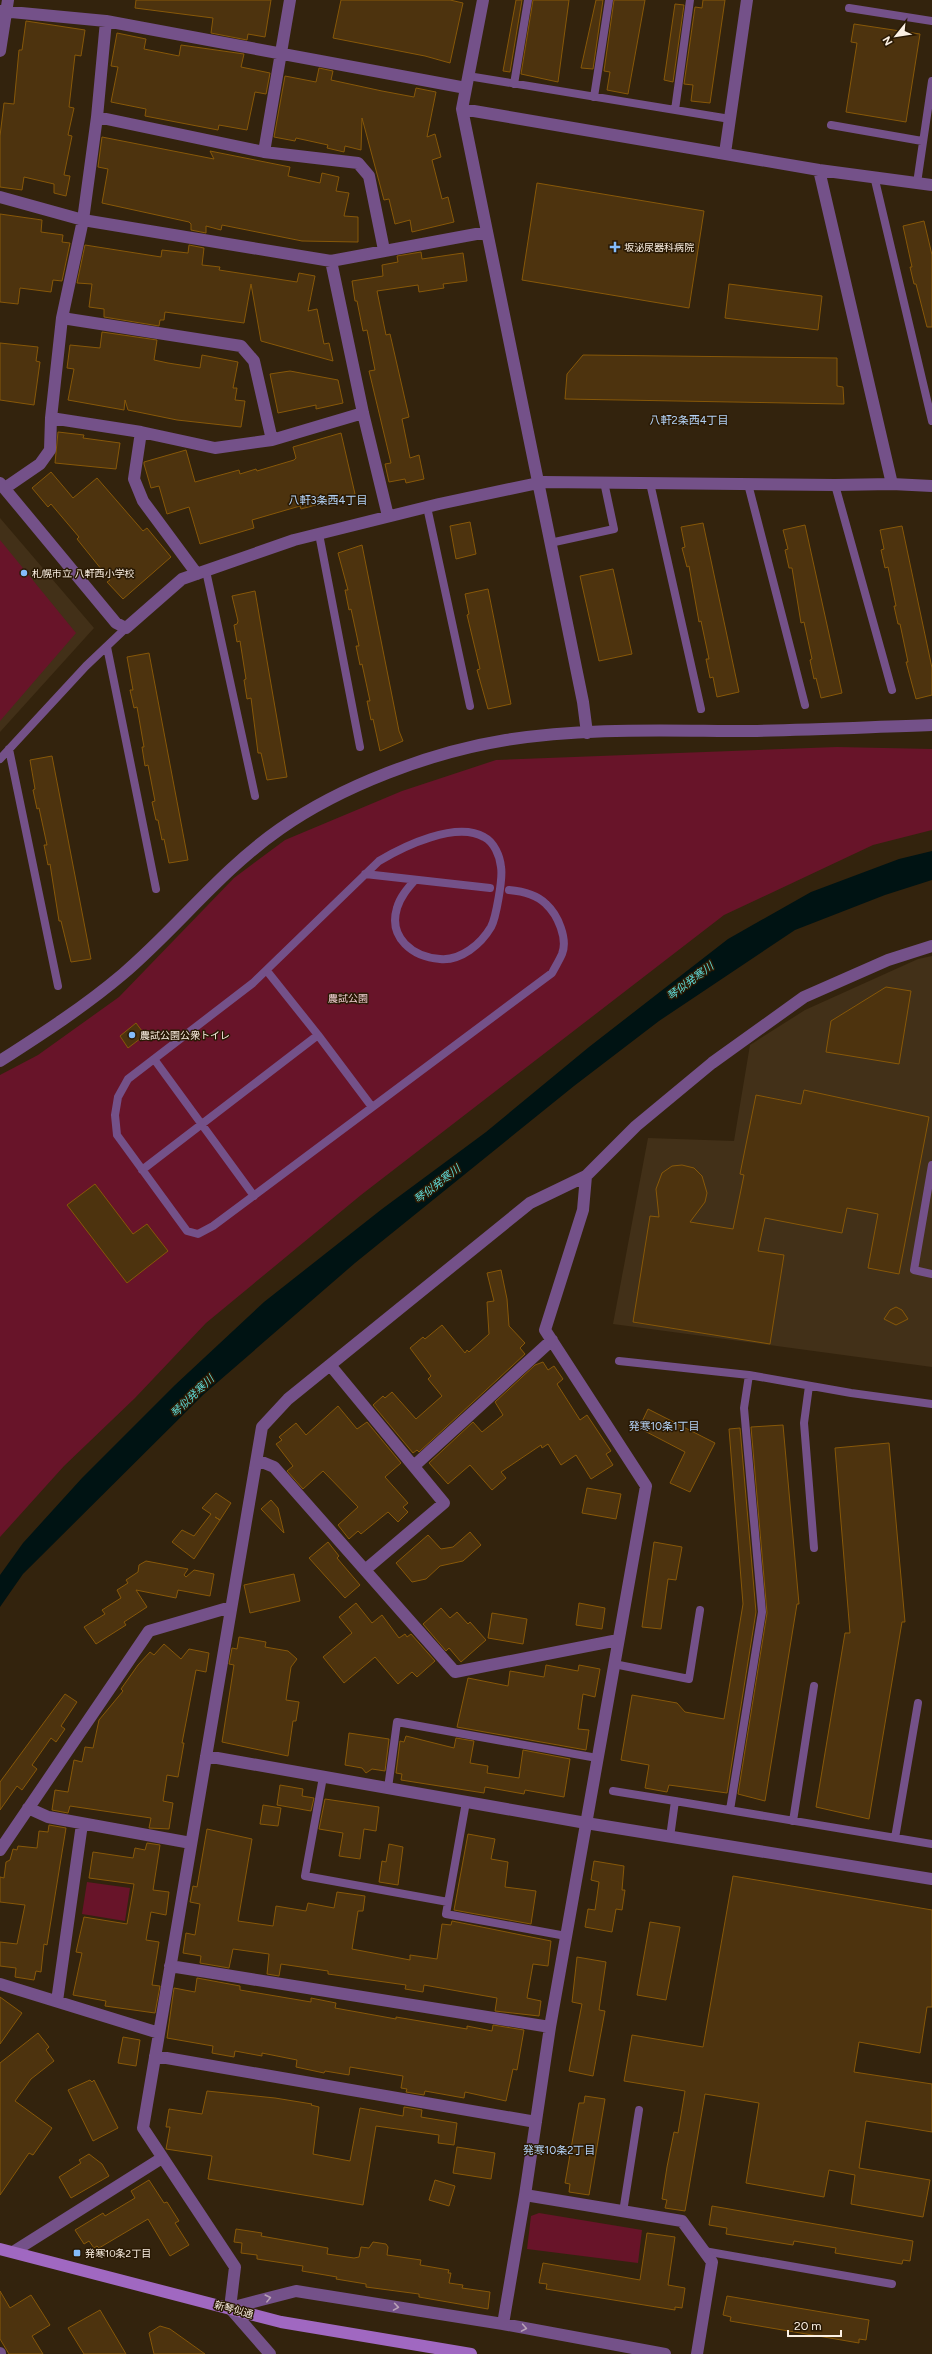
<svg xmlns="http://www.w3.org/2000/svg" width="932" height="2354" viewBox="0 0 932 2354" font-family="Figtree,'Noto Sans JP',sans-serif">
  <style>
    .built { fill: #423018 }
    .green { fill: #681429 }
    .water { fill: #001313 }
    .building { fill: #4d330e; stroke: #875809 }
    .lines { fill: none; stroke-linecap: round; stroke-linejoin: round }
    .lane { stroke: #745189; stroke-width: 8 }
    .street { stroke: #745189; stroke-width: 12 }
    .secondary { stroke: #a068c1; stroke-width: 12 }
    .oneway { stroke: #b8a0b6 }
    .poi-dot { fill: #84bcfb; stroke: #291904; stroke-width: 1.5 }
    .labels { text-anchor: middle; stroke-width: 3; stroke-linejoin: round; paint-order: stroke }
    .poi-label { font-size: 10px; fill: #fbf0e3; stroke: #291904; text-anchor: start }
    .park-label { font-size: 10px; fill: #f0d0d3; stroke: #291904 }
    .street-label { font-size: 10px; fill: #fbf0e3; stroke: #291904 }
    .neighbourhood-label { font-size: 11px; fill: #b4d3f7; stroke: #291904 }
    .water-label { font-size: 11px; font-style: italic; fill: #5fd7d3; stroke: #291904 }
  </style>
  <rect width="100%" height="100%" fill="#33230d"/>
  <path class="built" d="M0 518 94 628 0 732Z
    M932 956V1367L613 1324 648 1138 734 1141 750 1045 805 1010 918 959Z"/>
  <path class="green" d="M0 540 76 633 0 721Z
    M837 747 932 749V830L873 845 724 915 361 1195 206 1323 135 1398 64 1466 0 1537V1075L38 1055 119 997 234 878 285 840 402 791 496 760Z
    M87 1882 130 1888 125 1921 82 1914Z
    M539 2213 642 2230 638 2263 527 2249 531 2216Z"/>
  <path class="water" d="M932 851V880L885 895 795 930 659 1021 574 1086 355 1263 204 1394 23 1574 0 1607V1575L23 1543 82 1478 175 1385 264 1302 382 1209 486 1132 589 1047 728 939 811 892 899 859Z"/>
  <path class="building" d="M136 0H271L265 37 248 34 247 40 211 33 213 18 135 8Z
    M341 0H450L463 3 450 63 425 56 333 38Z
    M516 0H522L510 72 503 71Z
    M533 0H569L558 82 521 74Z
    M596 0H603L593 69 581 68Z
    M614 0H645L628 94 607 90 610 72 604 71Z
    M703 0H725L710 103 691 101 693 85 684 84 695 7 702 8Z
    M675 4 684 5 673 82 664 80Z
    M26 21 85 30 81 56 75 55 69 107 74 108 68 135 72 136 64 175 70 176 66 196 54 193V184L24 177 22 190 0 187V136L4 103 14 104 19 50H22Z
    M854 24 920 34 906 122 846 112 857 43 851 42Z
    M117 33 146 39 144 49 179 56 181 45 244 54 241 67 270 73 266 94 255 92 247 130 219 125 218 130 145 116 146 109 111 102 118 67 111 66Z
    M319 68 333 71 331 80 382 91 414 97 416 88 436 92 427 137 435 134 441 157 432 160 442 199 448 197 454 222 412 232 410 220 395 224 389 199 384 200 362 118 361 150 345 146 344 152 327 148 328 145 296 138 295 141 274 137 285 76 316 82Z
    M102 137 214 159 210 151 290 167 288 176 320 183 322 173 339 177 336 191 349 193 344 216 358 217V242L302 241 222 225 221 230 206 226V233L191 230V224L189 222 102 203 108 169 98 167Z
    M537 183 704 211 689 308 522 280Z
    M0 214 42 220 41 232 63 235 62 242 70 243 62 281 53 280 51 292 20 288 18 304 0 302Z
    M924 221 932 255V327H927L916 284H914L910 267H912L903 226Z
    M85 245 161 257 162 250 188 253 189 245 204 248 202 265 220 267 219 270 297 282 299 273 315 276 308 311 317 309 324 344 329 343 333 361 261 341 251 284 244 323 165 312 164 320H160L159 326 104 317V309L89 307 92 284 77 283Z
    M421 252 422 259 463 253 467 281 443 284 444 288 419 292 418 285 377 291 386 335 390 334 409 417 402 419 410 458 419 455 424 479 406 483 405 479 389 482 385 464 391 463 369 371 375 370 367 330 363 331 357 301H355L352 281 383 276 382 265 398 262 397 256Z
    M729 284 822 296 818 330 725 318Z
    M102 332 157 340 154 360 168 363 200 368 202 355 238 362 233 388H237L235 400 245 401 241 427 177 420 128 410 125 400 124 410 68 400 74 369 67 368 70 345 100 348Z
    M0 343 38 347 36 361 40 362 34 405 0 400Z
    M583 355 837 358V386L843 387 844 404 565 399 567 374Z
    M290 371 338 380 343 403 316 409V405L278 413 270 374Z
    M58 432 84 435 83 438 120 443 116 469 55 463Z
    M341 433 355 494 301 509 300 506 252 520 254 528 200 544 189 507 167 514 159 486 151 488 144 464V462L186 450 195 482 239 470 240 474 256 469 257 471 294 460 296 458 293 447Z
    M51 472 73 498 97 478 143 531 147 528 171 557 123 599 107 582 110 580 77 539 79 537 51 504 48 507 32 488Z
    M470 522 476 554 456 559 450 526Z
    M703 523 739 692 717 697 713 677 710 678 706 659H709L701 621 699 622 689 566 687 567 682 548 685 547 681 527Z
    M805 525 842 693 821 698 816 678 814 679 810 660 812 659 804 622 801 623 792 568H789L785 550 788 549 783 530Z
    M902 526 932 668V695L916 699 906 662H908L900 624H898L894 606H896L888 567 885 568 881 550 884 549 880 530Z
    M362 545 399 731 403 741 380 751 373 719 371 720 367 701H370L362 664 360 665 356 646H359L351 609 349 610 345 590H348L338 553Z
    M613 569 632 654 599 661 580 576Z
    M488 589 511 704 488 709 477 670 480 669 467 615 469 614 465 594Z
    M255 591 287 777 267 780 261 753H258L251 698 247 699 244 680 246 679 240 641 237 642 234 625 237 624 238 621 232 596Z
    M149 653 188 860 169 863 164 839 162 840 158 820H156L152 802 155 801 148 765 145 766 142 747H144L137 707 134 708 130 690H133L127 657Z
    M52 756 91 959 71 962 61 921H59L50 864 48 865 44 845H47L39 808 37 809 33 790 35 789 30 760Z
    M886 987 911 991 899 1064 826 1052 831 1021Z
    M136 1023 145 1035 128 1048 120 1036Z
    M804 1090 929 1117 899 1274 868 1268 878 1214 847 1208 842 1233 765 1218 758 1251 784 1255 770 1344 633 1322 650 1216 659 1217 656 1189 662 1173 672 1166 682 1165 694 1168 702 1176 707 1193 705 1202 690 1222 733 1229 744 1175 740 1174 756 1095 801 1104Z
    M95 1184 133 1234 147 1224 168 1251 127 1283 67 1205Z
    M501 1270 507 1299 509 1326 525 1343 520 1348 525 1354 419 1452 417 1450 413 1453 373 1405 383 1396 385 1398 392 1392 416 1419 442 1396 428 1379 431 1376 410 1348 423 1337 425 1339 442 1325 465 1353 467 1350 469 1352 489 1334 487 1302 494 1301 487 1273Z
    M896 1307 902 1310 908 1319 896 1325 884 1319 890 1310Z
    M543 1362 548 1370 554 1366 563 1379 557 1384 580 1420 587 1415 611 1451 606 1454 613 1465 591 1479 576 1455 561 1465 548 1444 542 1448 541 1445 501 1472 506 1478 492 1490 470 1465 448 1484 429 1463 473 1422 482 1432 503 1415 495 1402 535 1365Z
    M338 1406 357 1429 367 1422 401 1463 385 1477 408 1503 403 1507 408 1512 398 1522 388 1512 361 1534 358 1531 349 1539 338 1525 358 1507 323 1471 303 1489 287 1471 293 1466 276 1444 282 1440 279 1437 296 1423 306 1435Z
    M648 1409 715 1443 690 1492 670 1483 685 1452 639 1428Z
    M783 1425 799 1604H797L765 1801 738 1794 767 1613 751 1427Z
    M740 1428 756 1612 727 1793 669 1785 667 1792 645 1788 649 1765 621 1760 632 1695 677 1703 685 1712 724 1719 743 1604 729 1429Z
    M889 1443 905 1622H902L869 1819 816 1807 845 1633H850L835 1448Z
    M587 1488 621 1494 616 1519 582 1513Z
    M216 1493 231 1503 220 1520 215 1517 220 1520 194 1559 172 1542 182 1530 194 1536 211 1514 202 1508Z
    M271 1500 278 1508 284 1533 261 1509Z
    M470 1532 481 1545 463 1561 440 1566 426 1579 412 1582 396 1563 428 1535 441 1549 453 1547Z
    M328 1542 339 1556 337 1558 360 1585 345 1598 309 1558Z
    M654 1542 682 1547 676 1580 668 1579 661 1629 642 1627Z
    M146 1561 188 1569 184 1575 186 1577 194 1570 214 1574 210 1596 178 1590 176 1598 136 1590 147 1607 124 1622 126 1625 96 1644 84 1627 105 1614 102 1610 121 1598 117 1590 128 1583 126 1580 138 1572 139 1565Z
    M294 1574 300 1601 250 1613 244 1585Z
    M356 1603 372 1623 382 1615 399 1638 405 1634 407 1637 411 1634 435 1661 417 1677 412 1672 398 1684 375 1657 344 1683 323 1657 352 1633 339 1617Z
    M579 1603 605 1608 602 1629 576 1625Z
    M441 1608 450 1618 457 1612 468 1624 470 1622 486 1640 461 1662 449 1648 446 1651 423 1624Z
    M492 1613 527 1619 523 1644 488 1638Z
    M239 1637 266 1642 265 1647 288 1651 297 1659 291 1667 286 1700 299 1702 296 1721H293L288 1756 222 1742 234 1665 229 1664 232 1648 237 1649Z
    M164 1644 181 1659 189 1649 209 1653 206 1672 196 1670 182 1743H184L178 1777 167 1775 163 1801 173 1803 169 1829 149 1828 151 1818 70 1806 68 1813 52 1810 55 1790 68 1792 74 1760 82 1762 85 1747 93 1748 99 1720 123 1691 121 1689 138 1665 150 1652 154 1655Z
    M546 1665 578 1671 579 1665 600 1669 595 1697 583 1694 578 1729 589 1730 586 1750 457 1727 468 1678 508 1686 510 1671 544 1677Z
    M65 1694 77 1702 61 1726 65 1729 56 1742 51 1738 32 1765 37 1769 22 1790 17 1786 0 1810V1782Z
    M349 1733 389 1739 385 1771 372 1769 366 1773 362 1768 345 1765Z
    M406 1736 454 1748 456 1738 474 1741 470 1763 488 1766 487 1773 519 1778 523 1750 570 1759 564 1797 525 1790 524 1794 485 1787 484 1793 401 1780 402 1774 396 1773 400 1741 404 1742Z
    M280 1785 303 1789 302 1796 314 1798 311 1811 277 1805Z
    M325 1799 379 1807 376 1831 364 1829 360 1859 339 1856 343 1833 319 1829Z
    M263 1805 281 1808 278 1826 260 1824Z
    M49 1825 66 1828 47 1945 44 1944 41 1972 36 1971 34 1980 15 1977 16 1968 0 1966V1942L17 1944 25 1905 0 1902V1877L4 1878 6 1862 10 1860 13 1849 17 1850 18 1846 37 1848 39 1831 48 1832Z
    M207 1829 252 1839 238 1921 273 1926 276 1906 306 1911 308 1903 334 1908 337 1892 365 1896 363 1911H358L352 1949 410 1960V1955L437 1959 442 1924 451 1925 452 1921 551 1941 548 1966 533 1964 527 1998 541 2001 539 2016 495 2011 497 1998 424 1985 423 1992 405 1989 406 1985 328 1974V1971L281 1964 279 1976 267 1974 269 1954 233 1949 229 1968 200 1963 201 1956 183 1953 186 1933 195 1935 200 1904 190 1902 193 1886 197 1887Z
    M468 1834 495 1839 491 1859 508 1862 505 1887 536 1891 531 1924 454 1910Z
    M147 1843 160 1845 153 1890 169 1892 166 1915 151 1912 146 1940 159 1942 152 1985 160 1986 155 2013 105 2006 106 2001 73 1995 82 1953 76 1952 84 1917 127 1924 134 1884 89 1878 93 1852 133 1858 135 1848 145 1850Z
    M389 1844 403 1847 398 1885 379 1882 382 1861 386 1862Z
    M594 1861 624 1866 622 1890H625L622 1910 616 1909 612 1932 585 1927 588 1909 595 1910 599 1882 591 1880Z
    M733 1876 932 1910V2007H927L920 2053 859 2042 854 2072 932 2084V2132L866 2121 859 2168 930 2180 923 2217 851 2204 855 2175 829 2170 824 2197 746 2183 759 2103 705 2094 685 2211 665 2208 667 2200 662 2199 667 2167 674 2132 678 2133 685 2091 624 2081 632 2035 703 2047Z
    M650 1922 680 1927 666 2000 637 1995Z
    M577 1957 606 1962 599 2010 605 2011 593 2076 569 2071 582 2004 572 2002Z
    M197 1978 240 1986V1990L311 2002V1998L336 2003 335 2008 396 2019V2017L467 2029V2026L492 2031 493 2025 524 2030 517 2070 513 2069 506 2101 465 2092 464 2098 425 2091 424 2095 406 2092 407 2089 401 2088 403 2076 350 2067 349 2075 325 2071 324 2073 296 2067 297 2060 262 2053V2056L235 2051 234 2057 212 2053 213 2046 167 2038 174 1988 195 1992Z
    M0 1997 22 2013 0 2044Z
    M38 2033 49 2047 46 2050 54 2061 31 2079 15 2101 52 2128 33 2155 29 2153 0 2195V2063Z
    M123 2037 140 2040 136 2066 118 2063Z
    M90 2080 92 2082 94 2080 118 2128 93 2141 68 2090Z
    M207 2091 275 2098 312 2104 311 2105 319 2107 313 2154 350 2161 360 2108 403 2116 404 2107 422 2110 421 2117 457 2123 454 2145 438 2143 439 2135 376 2126 363 2205 208 2179 212 2156 166 2149 170 2127H166L169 2109 202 2114Z
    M585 2096 605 2099 589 2195 569 2192 570 2184 565 2183 579 2103H584Z
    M457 2147 495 2153 491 2179 453 2173Z
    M89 2154 102 2164 109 2176 71 2198 59 2177 81 2163 79 2160Z
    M149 2180 164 2203 167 2202 179 2221 175 2223 189 2245 170 2256 148 2219 99 2248 97 2246 94 2248 89 2241 84 2244 75 2230 103 2213 105 2216 135 2198 131 2191Z
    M435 2180 455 2186 449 2206 429 2200Z
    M712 2206 913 2241 910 2261 903 2260 902 2264 835 2253 836 2248 794 2241 793 2245 726 2234 727 2228 709 2225Z
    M236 2229 262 2233 261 2236 328 2248 327 2254 354 2258 359 2257 361 2247 369 2248 373 2242 386 2244 388 2247 387 2255 421 2260 420 2265 449 2270 448 2273H451L449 2283 463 2285 462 2288 490 2292 488 2309 419 2297V2294L366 2287V2284L336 2279 337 2277 302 2271 303 2266 257 2259V2255L241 2253 242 2243 234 2242Z
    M647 2233 675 2237 668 2285 685 2288 682 2308 675 2307V2310L546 2289 547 2284 539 2283 543 2263 640 2280Z
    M0 2291 10 2308 31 2295 50 2325 32 2336 43 2354H9L0 2339Z
    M727 2296 869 2320 866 2340 859 2339V2343L730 2321 731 2317 723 2315Z
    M100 2310 126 2354H84L68 2328Z
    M160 2326 170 2329 205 2354H154L149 2333Z"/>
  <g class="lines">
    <path class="lane" d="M849 8 932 21
      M468 76 730 119
      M514 84 528 0
      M594 97 609 0
      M675 110 690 0
      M831 125 922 141
      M874 176 932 421
      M917 183 932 81
      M650 483 701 709
      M748 484 805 705
      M835 485 892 690
      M427 507 470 706
      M319 534 360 747
      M550 543 614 529 604 482
      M206 571 255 796
      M107 647 156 889
      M9 749 58 986
      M0 759 86 666 126 628
      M365 874 490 888
      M415 880C408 888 400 897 397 908 388 938 413 957 440 959 461 961 481 944 491 927 496 918 503 878 501 867 500 856 494 842 484 837 456 821 404 846 379 861L253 983 128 1079 118 1097 115 1115 117 1135 187 1231 198 1234 213 1226 552 973C555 967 559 961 562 954 568 939 558 915 546 904 537 895 521 891 509 890
      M318 1035 372 1107
      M154 1059 254 1196
      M932 1165 914 1270 932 1274
      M142 1170 318 1035 267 971
      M619 1361 749 1375 851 1393 932 1404
      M809 1386 804 1423 814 1548
      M614 1664 689 1679 700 1610
      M323 1777 305 1876 448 1902
      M388 1788 397 1722 597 1758
      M613 1791 675 1801
      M466 1802 446 1914 566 1936
      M730 1810 762 1612 744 1408 749 1375
      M793 1821 814 1686
      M670 1837 675 1801 932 1844
      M895 1838 918 1703
      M623 2212 639 2110
      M704 2251 892 2284"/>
    <path class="street" d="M483 0 462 109 583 702 587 733
      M0 11 106 21 466 88
      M106 21 97 117 83 220 62 318 51 418 141 432 215 448 272 440 363 413
      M0 51 8 0
      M462 109 819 170 932 185
      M97 117 264 152 358 163 369 176 384 250
      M264 152 290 0
      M725 153 747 0
      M819 170 892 484
      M0 197 83 220 331 261 487 232
      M331 261 363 413 388 516
      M62 318 241 346 254 361 272 440
      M141 432 134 479 143 501 197 574
      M0 483 116 623 126 628 182 579 294 540 439 504 543 482 835 485 892 484 932 486
      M5 488 40 464 50 450 51 418
      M0 1061C42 1034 84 1007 123 974 177 928 221 870 280 829 341 786 431 752 506 740 586 727 669 731 750 731 811 730 871 727 932 725
      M330 1365 444 1503 365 1570
      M257 1460 274 1467 455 1672 618 1640
      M414 1466 552 1340
      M206 1756 586 1823 932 1879
      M28 1808 48 1817 191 1843
      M0 1850 149 1631 231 1607
      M170 1966 550 2027
      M0 1984 159 2033
      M57 2001 82 1824
      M155 2056 536 2122
      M525 2195 682 2221 712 2262 697 2354
      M13 2252 162 2158
      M230 2308 296 2291 503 2324 665 2354
      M503 2324 525 2195 550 2027 646 1486 545 1330 583 1210 586 1176
      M0 2353V2354
      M270 2354 230 2308 235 2267 143 2128 262 1427 288 1399 530 1203 586 1176 636 1126 712 1063 804 997 888 960 932 946"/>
    <path class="secondary" d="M0 2249 281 2322 471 2354"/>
  </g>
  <defs><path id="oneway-chevron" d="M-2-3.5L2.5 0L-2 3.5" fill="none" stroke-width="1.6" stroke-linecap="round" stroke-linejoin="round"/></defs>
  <g class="oneway">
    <use href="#oneway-chevron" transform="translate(268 2298) rotate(-14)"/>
    <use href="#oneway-chevron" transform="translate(396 2307) rotate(9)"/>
    <use href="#oneway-chevron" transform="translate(524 2328) rotate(10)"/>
  </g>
  <g class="poi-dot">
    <path d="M613 241h4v4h4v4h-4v4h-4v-4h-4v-4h4z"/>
    <circle cx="24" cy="573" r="4"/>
    <circle cx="132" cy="1035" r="4"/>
    <rect x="73" y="2249" width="8" height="8" rx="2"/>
  </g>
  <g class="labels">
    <g class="poi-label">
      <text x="624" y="251">坂泌尿器科病院</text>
      <text x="32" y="577">札幌市立 八軒西小学校</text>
      <text x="140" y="1039">農試公園公衆トイレ</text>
      <text x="85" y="2257">発寒10条2丁目</text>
    </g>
    <g class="park-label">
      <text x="348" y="1002">農試公園</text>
    </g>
    <g class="street-label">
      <text transform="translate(234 2309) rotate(15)" y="4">新琴似通</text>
    </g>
    <g class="neighbourhood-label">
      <text x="689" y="424">八軒2条西4丁目</text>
      <text x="328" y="504">八軒3条西4丁目</text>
      <text x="664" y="1430">発寒10条1丁目</text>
      <text x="559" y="2154">発寒10条2丁目</text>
    </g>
    <g class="water-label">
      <text transform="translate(690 981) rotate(-37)" y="4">琴似発寒川</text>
      <text transform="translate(437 1184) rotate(-38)" y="4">琴似発寒川</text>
      <text transform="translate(192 1396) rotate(-44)" y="4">琴似発寒川</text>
    </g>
  </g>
  <g transform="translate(896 36) rotate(240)" stroke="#291904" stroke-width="3" paint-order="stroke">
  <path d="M0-3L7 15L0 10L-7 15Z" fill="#fbf0e3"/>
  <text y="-6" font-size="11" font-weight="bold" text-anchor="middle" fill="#fbf0e3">N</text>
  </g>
  <path d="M788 2330v6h53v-6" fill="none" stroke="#fbf0e3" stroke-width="2"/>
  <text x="794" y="2330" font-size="12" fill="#fbf0e3" stroke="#291904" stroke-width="3" paint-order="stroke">20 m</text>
</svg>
